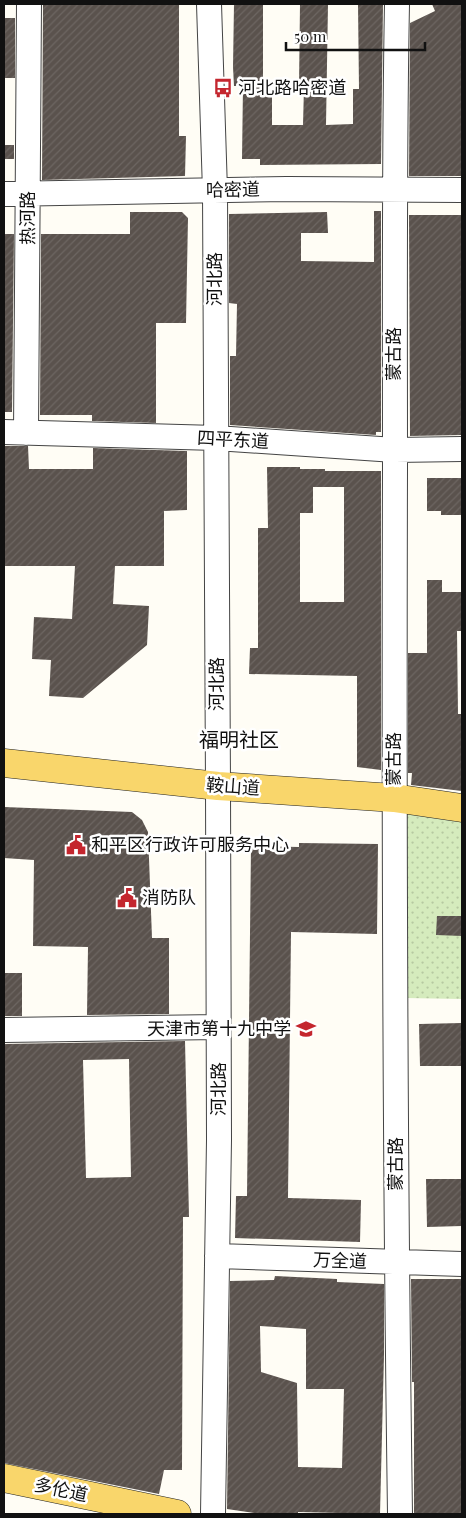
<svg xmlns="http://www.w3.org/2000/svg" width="466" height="1518" viewBox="0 0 466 1518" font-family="'Playfair Display','Noto Sans SC',serif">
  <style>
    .green { fill: url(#green-dots) }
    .building { fill: url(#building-hatch); fill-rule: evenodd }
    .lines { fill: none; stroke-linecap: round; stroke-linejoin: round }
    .minor-casing { stroke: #444; stroke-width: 26 }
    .major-casing { stroke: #222; stroke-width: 29 }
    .minor { stroke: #fff; stroke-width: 24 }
    .major { stroke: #f9d66b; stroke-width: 28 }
    .labels { text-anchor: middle; stroke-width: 5; stroke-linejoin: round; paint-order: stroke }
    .poi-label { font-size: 18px; fill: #111; stroke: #fff; text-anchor: start }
    .street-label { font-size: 18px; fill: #111; stroke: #fff }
    .quarter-label { font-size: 20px; fill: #111; stroke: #fff }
  </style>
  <defs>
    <pattern id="green-dots" width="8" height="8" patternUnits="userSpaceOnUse" patternTransform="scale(1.25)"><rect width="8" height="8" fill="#d5ebbd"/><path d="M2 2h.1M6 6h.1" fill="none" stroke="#b6c8a1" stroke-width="1.8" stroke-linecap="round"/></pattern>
    <pattern id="building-hatch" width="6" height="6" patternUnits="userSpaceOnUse" patternTransform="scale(1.25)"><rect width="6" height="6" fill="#5a524d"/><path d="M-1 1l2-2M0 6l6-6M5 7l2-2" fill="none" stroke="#6d6662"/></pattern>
  </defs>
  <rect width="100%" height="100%" fill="#fffdf5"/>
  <path class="green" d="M404 804 462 811V999L405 998Z"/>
  <path class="building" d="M43 4H179V136H186L185 176 42 180Z
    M234 4H263V90H272V125H303L304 87H299L300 4H328L326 125 353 124V89H359L358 4H383L381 164 260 165V159H242L243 86H234L233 67Z
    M432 4H462V176H409L410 23 435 11Z
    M4 18H15V78H4Z
    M4 145H14V159H4Z
    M374 211H381V432H376V435L230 425V356H236L237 304 229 303V214L327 212 328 233H301V261L374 262Z
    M130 212H182L188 218 186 323H156V423L92 421V415H40L41 234H130Z
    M409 215H462V435L410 436Z
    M4 234H14L12 412H4Z
    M4 446H28L29 469H93V448L187 451V510L164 511V566H115L113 604 149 606 147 645 83 698 49 696 51 660 32 659 34 617 72 619 75 566H4Z
    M267 467H300V469H325V471H381V770L357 767V676L249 674 250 648H258V528H268ZM313 487H344V602H300V513H313Z
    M427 478H462V515H441V511H427Z
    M427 580H442V592H462V631H457L458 714H462V791L411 785 412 773H408V653H427Z
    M4 807 132 812 142 820 148 832 152 938H169V1014L87 1015 88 947 33 946 34 860 4 858Z
    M299 843 378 844 377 934 291 932 288 1198 361 1200 360 1242 235 1238 236 1196H247L251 846 299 847Z
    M437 916H462V936L436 935Z
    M4 973H22V1016H4Z
    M462 1023V1066H420L419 1024Z
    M185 1041 189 1217H183L182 1470H164L159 1494 4 1463V1044ZM129 1059 131 1177 86 1178 83 1060Z
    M426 1179H462V1226L427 1227Z
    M275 1276 337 1279V1282L384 1284V1355L380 1514 298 1512V1514H261L227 1509 230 1281 274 1280ZM260 1326 306 1329V1389H344L342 1468 298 1467 297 1383 261 1372Z
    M411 1279H462V1514H414V1382H412Z"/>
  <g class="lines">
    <defs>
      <path id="minor" d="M209 4 215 191 218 786 219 1140 213 1514
        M397 4C394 158 395 312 395 467 394 816 395 1165 400 1514
        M4 194 287 189 462 190
        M4 432 216 438 395 450 462 449
        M26 433 29 4
        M4 1030 218 1027
        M217 1256 462 1264"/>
      <path id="major" d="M4 763 218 786 394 798 462 808
        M4 1478 177 1514"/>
    </defs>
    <use href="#minor" class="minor-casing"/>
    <use href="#major" class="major-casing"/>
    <use href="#minor" class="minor"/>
    <use href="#major" class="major"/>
  </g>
  <defs>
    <symbol id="bus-bare" viewBox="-9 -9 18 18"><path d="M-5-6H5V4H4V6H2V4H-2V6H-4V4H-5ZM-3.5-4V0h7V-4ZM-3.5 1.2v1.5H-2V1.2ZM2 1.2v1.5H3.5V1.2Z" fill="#c4262e" stroke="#fff" stroke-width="2.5" paint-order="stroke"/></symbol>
    <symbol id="civic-bare" viewBox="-9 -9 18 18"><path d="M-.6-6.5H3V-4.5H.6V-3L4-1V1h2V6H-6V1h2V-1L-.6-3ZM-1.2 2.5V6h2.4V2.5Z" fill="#c4262e" stroke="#fff" stroke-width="2.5" paint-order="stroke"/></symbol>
    <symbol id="school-bare" viewBox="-9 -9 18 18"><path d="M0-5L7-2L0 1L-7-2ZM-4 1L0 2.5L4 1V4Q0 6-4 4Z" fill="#c4262e" stroke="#fff" stroke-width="2.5" paint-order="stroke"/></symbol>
  </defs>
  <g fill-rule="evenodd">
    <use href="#bus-bare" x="209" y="74" width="28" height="28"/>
    <use href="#civic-bare" x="62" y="831" width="28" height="28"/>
    <use href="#civic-bare" x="113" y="884" width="28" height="28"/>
    <use href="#school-bare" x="292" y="1015" width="28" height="28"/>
  </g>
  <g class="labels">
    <g class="poi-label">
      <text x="238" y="94">河北路哈密道</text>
      <text x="91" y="851">和平区行政许可服务中心</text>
      <text x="142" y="904">消防队</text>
      <text x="291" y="1035" text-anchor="end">天津市第十九中学</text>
    </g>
    <g class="street-label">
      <text transform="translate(233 190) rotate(-1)" y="6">哈密道</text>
      <text transform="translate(28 218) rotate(-90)" y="6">热河路</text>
      <text transform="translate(215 279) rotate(-90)" y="6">河北路</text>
      <text transform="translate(394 354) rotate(-90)" y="6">蒙古路</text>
      <text transform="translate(233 440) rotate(3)" y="6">四平东道</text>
      <text transform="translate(217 684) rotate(-90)" y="6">河北路</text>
      <text transform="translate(394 759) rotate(-90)" y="6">蒙古路</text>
      <text transform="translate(233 787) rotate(4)" y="6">鞍山道</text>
      <text transform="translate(219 1089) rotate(-90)" y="6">河北路</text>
      <text transform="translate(396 1164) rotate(-90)" y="6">蒙古路</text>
      <text transform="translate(340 1261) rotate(2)" y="6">万全道</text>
      <text transform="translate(61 1490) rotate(12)" y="6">多伦道</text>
    </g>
    <g class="quarter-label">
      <text x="239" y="747">福明社区</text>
    </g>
  </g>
  <rect width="466" height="1518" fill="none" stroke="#111111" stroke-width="10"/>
  <path d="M286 42v8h139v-8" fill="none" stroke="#111111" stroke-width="2.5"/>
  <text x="294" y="42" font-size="15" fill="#111111" stroke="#ffffff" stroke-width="4" paint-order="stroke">50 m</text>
</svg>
